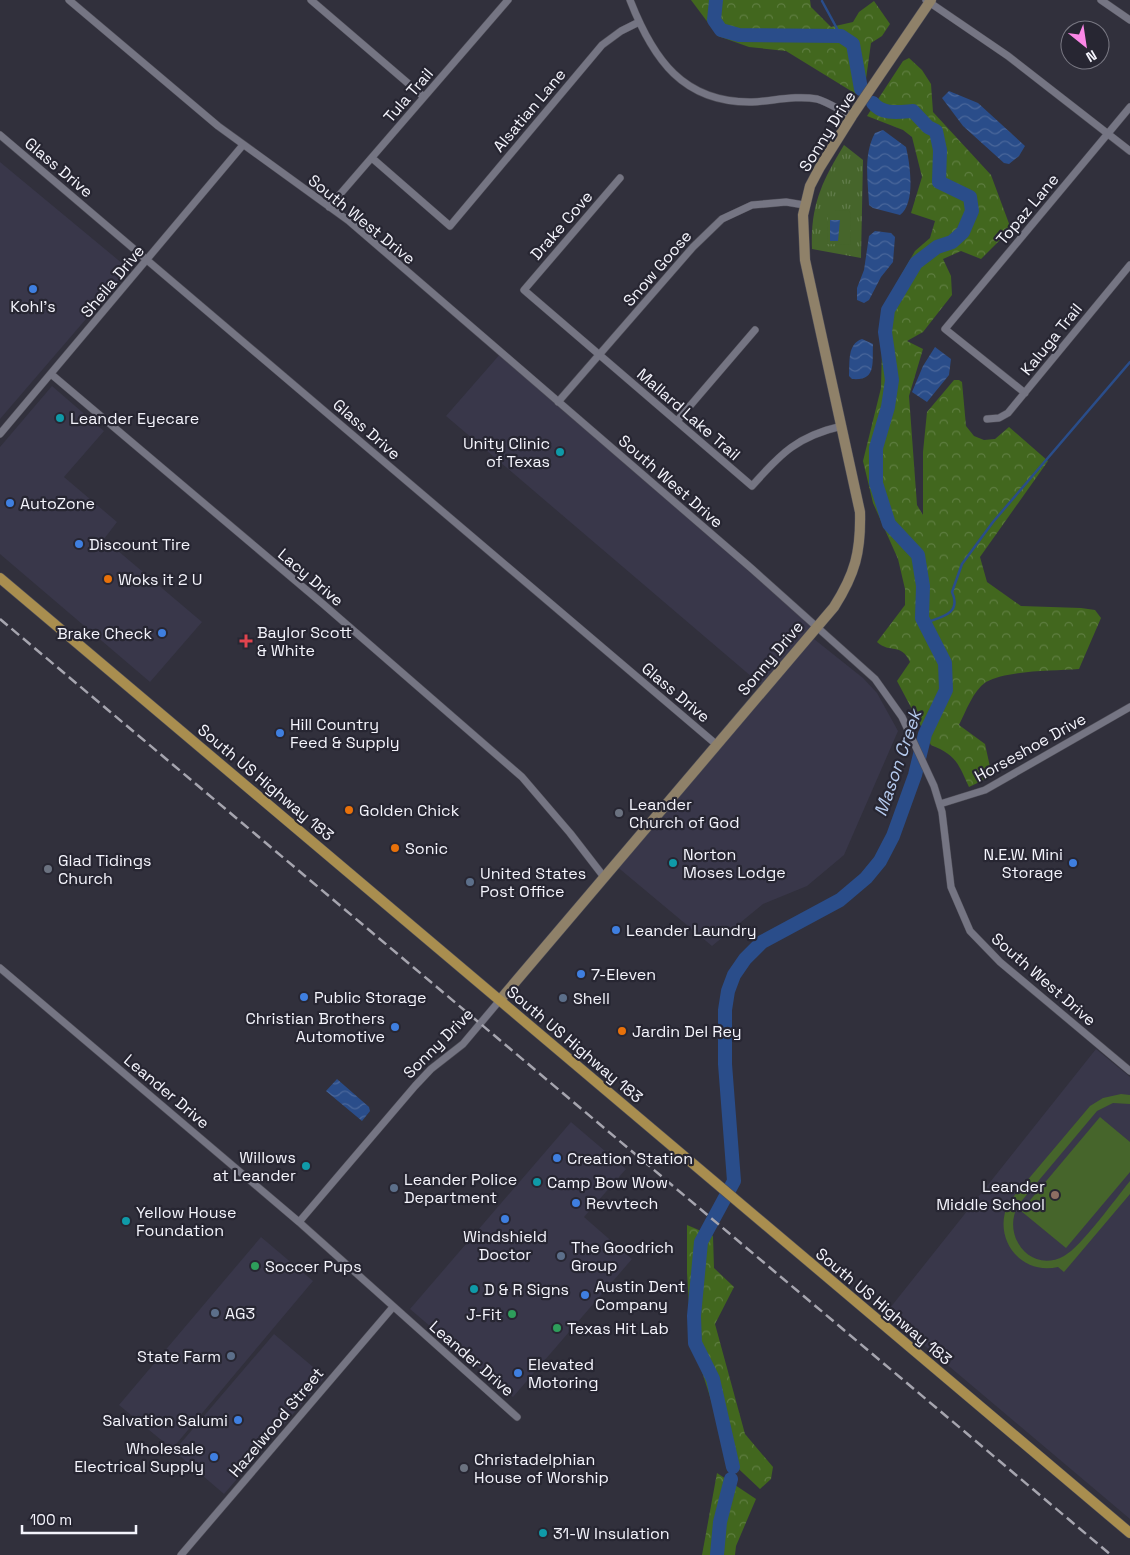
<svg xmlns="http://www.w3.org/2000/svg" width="1130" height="1555" viewBox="0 0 1130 1555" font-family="'Space Grotesk',sans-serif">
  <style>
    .built { fill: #39374a }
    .grass { fill: url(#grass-tufts) }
    .forest { fill: url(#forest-crowns) }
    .garden { fill: #46652b }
    .water { fill: url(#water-waves) }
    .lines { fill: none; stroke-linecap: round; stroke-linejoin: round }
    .stream { stroke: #2a4d8a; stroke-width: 2.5 }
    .river { stroke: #2a4d8a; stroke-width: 14 }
    .street-casing { stroke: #4e4d57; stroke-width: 8 }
    .secondary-casing { stroke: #4e4d57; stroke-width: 11 }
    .primary-casing { stroke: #4e4d57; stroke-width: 11 }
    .street { stroke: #757583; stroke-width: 7 }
    .secondary { stroke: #8f8169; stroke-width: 10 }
    .primary { stroke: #a98e4f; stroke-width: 10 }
    .rail { stroke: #a6a5af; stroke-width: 2.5; stroke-dasharray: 10 5; stroke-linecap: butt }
    .shop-dot { fill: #3f7fe0; stroke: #272632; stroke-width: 2 }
    .culture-dot { fill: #0f9aa8; stroke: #272632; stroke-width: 2 }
    .food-dot { fill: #e8710a; stroke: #272632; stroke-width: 2 }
    .health-dot { fill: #e0444e; stroke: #272632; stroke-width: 2 }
    .worship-dot { fill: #6b7280; stroke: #272632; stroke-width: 2 }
    .service-dot { fill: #5c6f8a; stroke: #272632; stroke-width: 2 }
    .education-dot { fill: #8d6e63; stroke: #272632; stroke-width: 2 }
    .leisure-dot { fill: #2e9e5b; stroke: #272632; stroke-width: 2 }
    .labels { text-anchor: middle; stroke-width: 4.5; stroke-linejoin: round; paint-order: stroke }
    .street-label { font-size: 16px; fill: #f4f4fc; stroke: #272632 }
    .poi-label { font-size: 16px; fill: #f4f4fc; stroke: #272632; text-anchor: start }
    .water-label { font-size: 18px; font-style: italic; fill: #b5caee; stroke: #272632 }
  </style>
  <defs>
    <pattern id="grass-tufts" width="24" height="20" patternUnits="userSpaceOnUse" patternTransform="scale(1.25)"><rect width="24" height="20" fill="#46652b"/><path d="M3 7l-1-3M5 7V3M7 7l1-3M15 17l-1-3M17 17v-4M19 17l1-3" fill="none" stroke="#617c4b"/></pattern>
    <pattern id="forest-crowns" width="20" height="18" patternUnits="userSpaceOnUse" patternTransform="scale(1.25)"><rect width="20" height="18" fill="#42671e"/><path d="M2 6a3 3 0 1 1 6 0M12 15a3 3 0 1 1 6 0" fill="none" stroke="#5e7d40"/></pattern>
    <pattern id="water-waves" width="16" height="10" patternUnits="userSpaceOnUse" patternTransform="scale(1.25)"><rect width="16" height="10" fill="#2a4d8a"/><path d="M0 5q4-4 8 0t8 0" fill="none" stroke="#4a679b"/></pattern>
  </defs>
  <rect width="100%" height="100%" fill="#31303c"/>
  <path class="built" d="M0 162 129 269 0 419Z
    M501 353 817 627 814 639 863 678 877 693 898 731 844 855 807 886 763 904 712 946 615 865 765 688 446 416Z
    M52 386 104 431 64 477 117 522 104 539 202 622 150 682 0 554V447Z
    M1096 1049 1130 1077V1519L886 1313Z
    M571 1122 626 1169 584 1217 632 1259 513 1397 410 1309Z
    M261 1237 313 1281 172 1449 119 1405Z
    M274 1334 325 1377 224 1494 174 1451Z"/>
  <path class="grass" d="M844 145 863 160 861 258 812 249C810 206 822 181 844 145Z"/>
  <path class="forest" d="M691 0H810L811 7 831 27 853 22 859 12 874 1 890 24 882 36 871 43 866 79 856 94 786 51 749 47 718 36Z
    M909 58 922 70 931 84 933 112 991 175 1011 229 981 259 961 251 943 259 951 276 952 295 923 332 907 341 923 349 909 396 917 505 923 515V452L927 412 954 380H959L962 382 966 426 974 436 984 440 995 439 1009 427 1048 461 980 557 987 582 1021 606 1081 608 1095 610 1101 618 1079 669C1053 671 1008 670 986 682 973 691 966 711 959 725L985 744 992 776 969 787C958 763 956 755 931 745L897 681 910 662C901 642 890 654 877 642L905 605V589L898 559 873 503 863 461 881 388 883 307 915 251 930 238 935 221 911 213 922 177 912 137 903 130 867 116 903 61Z
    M687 1225 713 1236 714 1268 734 1287 715 1324 745 1434 773 1467 771 1479 760 1489 727 1458 718 1422 691 1337 687 1273Z
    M717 1473 756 1499 736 1546 735 1555H702Z"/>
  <path class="garden" d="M835 210 849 211 851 214 850 245 827 244 828 214H835Z
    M1121 1094 1130 1095V1104L1113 1103 1097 1111 1019 1204C1000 1234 1030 1275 1064 1256 1081 1247 1116 1198 1130 1181V1194L1064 1272 1058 1267C1020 1276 991 1237 1009 1202L1090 1106 1103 1098Z
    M1100 1117 1130 1142V1172L1066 1248 1021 1211Z"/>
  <path class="water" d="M949 91 978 103 1025 146 1019 156 1009 164 1004 163 963 126 942 98Z
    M883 130 906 147C910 164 916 203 900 215L873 208 869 205C868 180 863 155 875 133Z
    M830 220H840L838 241H830Z
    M875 231 891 233 895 237 893 262 881 277 869 300 864 303 857 300V288L864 270 869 236Z
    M862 339 873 344C872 363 877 381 852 379L849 376C850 362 847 344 862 339Z
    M935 347 951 359 949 375 927 402 912 392 923 366Z
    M337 1079 369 1107 370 1111 362 1121 326 1091Z"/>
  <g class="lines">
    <path class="stream" d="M822 1 841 36
      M925 623C941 617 962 614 952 592L962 564 993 522 1130 362"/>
    <path class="river" d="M716 0 714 20 721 30 739 35 841 36 853 44 861 89
      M733 1467 713 1379 695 1343 694 1316 701 1242 734 1181 725 1064V1010L728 991 734 975 745 959 762 942 840 900 866 878 880 861 893 836 915 775 925 734 946 690 945 663 922 618 923 586 918 555 889 524 876 483V448L888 407 892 380 885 332 888 310 916 263 937 247 952 242 963 232 972 211 970 197 939 182 940 150 936 131 928 127 913 111C899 112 882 115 873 103
      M717 1555 720 1522 731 1479"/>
    <defs>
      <path id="street" d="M69 0 218 126 349 221 751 568 875 679 902 717 934 786 942 812 951 887 970 931 1000 962 1130 1071
        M311 0 424 97
        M630 0C653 59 683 103 752 102 773 101 796 95 817 99 828 102 841 111 852 116
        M926 0 1008 56 1130 151
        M1101 0 1130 20
        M0 135 717 745
        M372 158 450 226 602 45 621 31 639 22
        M620 178 524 290 752 486C781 453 798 436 842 426
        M329 207 508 0
        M51 374 323 604 522 777 570 833 604 877
        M1025 393 945 329 1130 107
        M558 402 693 247 722 219 752 205 786 202 804 205
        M987 419 999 418 1008 413 1130 265
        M677 421 755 330
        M0 434 243 145
        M940 804 985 790 1130 707
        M0 968 299 1222 517 1417
        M299 1222 415 1086 431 1069 463 1044 500 1000
        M181 1555 393 1307"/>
      <path id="secondary" d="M500 1000 834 607C855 574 861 552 860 512L805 260 803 215 810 186 820 167 852 116 931 0"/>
      <path id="primary" d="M0 578 1130 1533"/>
    </defs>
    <use href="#street" class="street-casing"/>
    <use href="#secondary" class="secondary-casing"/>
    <use href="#primary" class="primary-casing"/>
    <use href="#street" class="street"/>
    <use href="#secondary" class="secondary"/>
    <use href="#primary" class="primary"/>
    <path class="rail" d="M0 619 1111 1555"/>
  </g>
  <g class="shop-dot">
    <circle cx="33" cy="289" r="5"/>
    <circle cx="10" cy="503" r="5"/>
    <circle cx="79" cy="544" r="5"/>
    <circle cx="162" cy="633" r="5"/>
    <circle cx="280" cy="733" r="5"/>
    <circle cx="1073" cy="863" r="5"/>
    <circle cx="616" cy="930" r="5"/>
    <circle cx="581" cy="974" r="5"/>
    <circle cx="304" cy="997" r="5"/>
    <circle cx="395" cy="1027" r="5"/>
    <circle cx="557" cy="1158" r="5"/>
    <circle cx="576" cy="1203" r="5"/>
    <circle cx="505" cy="1219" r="5"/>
    <circle cx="585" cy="1295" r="5"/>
    <circle cx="518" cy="1373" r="5"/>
    <circle cx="238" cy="1420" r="5"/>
    <circle cx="214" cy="1457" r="5"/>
  </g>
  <g class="culture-dot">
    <circle cx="60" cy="418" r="5"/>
    <circle cx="560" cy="452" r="5"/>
    <circle cx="673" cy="863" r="5"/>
    <circle cx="306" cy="1166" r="5"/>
    <circle cx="537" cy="1182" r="5"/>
    <circle cx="126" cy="1221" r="5"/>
    <circle cx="474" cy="1289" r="5"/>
    <circle cx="543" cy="1533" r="5"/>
  </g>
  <g class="food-dot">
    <circle cx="108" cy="579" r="5"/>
    <circle cx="349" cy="810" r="5"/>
    <circle cx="395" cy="848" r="5"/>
    <circle cx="622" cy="1031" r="5"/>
  </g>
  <path class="health-dot" d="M243.5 633.5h5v5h5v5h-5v5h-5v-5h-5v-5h5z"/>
  <g class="worship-dot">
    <circle cx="619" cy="813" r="5"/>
    <circle cx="48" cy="869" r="5"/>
    <circle cx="464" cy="1468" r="5"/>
  </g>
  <g class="service-dot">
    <circle cx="470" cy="882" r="5"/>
    <circle cx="563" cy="998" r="5"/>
    <circle cx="394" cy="1188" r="5"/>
    <circle cx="561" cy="1256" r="5"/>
    <circle cx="215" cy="1313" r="5"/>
    <circle cx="231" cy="1356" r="5"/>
  </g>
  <circle class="education-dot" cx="1055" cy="1195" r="5"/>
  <g class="leisure-dot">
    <circle cx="255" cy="1266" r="5"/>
    <circle cx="512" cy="1314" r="5"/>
    <circle cx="557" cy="1328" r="5"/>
  </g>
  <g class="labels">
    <g class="street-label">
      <text transform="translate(408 95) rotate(-49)" y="6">Tula Trail</text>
      <text transform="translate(529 110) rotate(-50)" y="6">Alsatian Lane</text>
      <text transform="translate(827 131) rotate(-58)" y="6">Sonny Drive</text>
      <text transform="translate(59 167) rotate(40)" y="6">Glass Drive</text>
      <text transform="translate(1027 209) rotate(-50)" y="6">Topaz Lane</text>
      <text transform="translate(362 219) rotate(39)" y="6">South West Drive</text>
      <text transform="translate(561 225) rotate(-49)" y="6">Drake Cove</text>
      <text transform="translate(657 268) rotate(-49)" y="6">Snow Goose</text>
      <text transform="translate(112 281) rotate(-50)" y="6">Sheila Drive</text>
      <text transform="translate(1051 339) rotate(-51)" y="6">Kaluga Trail</text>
      <text transform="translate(689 414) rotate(41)" y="6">Mallard Lake Trail</text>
      <text transform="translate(367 429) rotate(41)" y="6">Glass Drive</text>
      <text transform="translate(671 481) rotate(41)" y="6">South West Drive</text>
      <text transform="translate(311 577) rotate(40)" y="6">Lacy Drive</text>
      <text transform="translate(770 658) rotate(-50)" y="6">Sonny Drive</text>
      <text transform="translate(676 692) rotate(40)" y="6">Glass Drive</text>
      <text transform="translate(1030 747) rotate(-29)" y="6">Horseshoe Drive</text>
      <text transform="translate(266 782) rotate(40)" y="6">South US Highway 183</text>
      <text transform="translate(1044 979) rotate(41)" y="6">South West Drive</text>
      <text transform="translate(438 1043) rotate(-45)" y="6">Sonny Drive</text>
      <text transform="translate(575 1044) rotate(40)" y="6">South US Highway 183</text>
      <text transform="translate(167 1091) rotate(40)" y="6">Leander Drive</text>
      <text transform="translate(884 1306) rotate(40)" y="6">South US Highway 183</text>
      <text transform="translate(472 1358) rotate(41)" y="6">Leander Drive</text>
      <text transform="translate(276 1422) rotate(-50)" y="6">Hazelwood Street</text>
    </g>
    <g class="poi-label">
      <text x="33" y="312" text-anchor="middle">Kohl's</text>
      <text x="70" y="424">Leander Eyecare</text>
      <text x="550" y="449" text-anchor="end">Unity Clinic<tspan x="550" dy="18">of Texas</tspan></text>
      <text x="20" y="509">AutoZone</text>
      <text x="89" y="550">Discount Tire</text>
      <text x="118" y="585">Woks it 2 U</text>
      <text x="257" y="638">Baylor Scott<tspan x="257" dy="18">&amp; White</tspan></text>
      <text x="152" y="639" text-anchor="end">Brake Check</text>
      <text x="290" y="730">Hill Country<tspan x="290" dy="18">Feed &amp; Supply</tspan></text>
      <text x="629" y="810">Leander<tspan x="629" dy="18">Church of God</tspan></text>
      <text x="359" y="816">Golden Chick</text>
      <text x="405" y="854">Sonic</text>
      <text x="683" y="860">Norton<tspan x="683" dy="18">Moses Lodge</tspan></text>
      <text x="1063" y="860" text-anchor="end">N.E.W. Mini<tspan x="1063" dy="18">Storage</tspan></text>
      <text x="58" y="866">Glad Tidings<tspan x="58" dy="18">Church</tspan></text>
      <text x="480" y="879">United States<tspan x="480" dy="18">Post Office</tspan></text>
      <text x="626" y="936">Leander Laundry</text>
      <text x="591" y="980">7-Eleven</text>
      <text x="314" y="1003">Public Storage</text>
      <text x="573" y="1004">Shell</text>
      <text x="385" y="1024" text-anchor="end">Christian Brothers<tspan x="385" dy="18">Automotive</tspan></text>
      <text x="632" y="1037">Jardin Del Rey</text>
      <text x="296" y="1163" text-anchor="end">Willows<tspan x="296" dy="18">at Leander</tspan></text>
      <text x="567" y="1164">Creation Station</text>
      <text x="404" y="1185">Leander Police<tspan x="404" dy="18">Department</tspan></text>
      <text x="547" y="1188">Camp Bow Wow</text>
      <text x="1045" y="1192" text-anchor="end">Leander<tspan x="1045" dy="18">Middle School</tspan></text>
      <text x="586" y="1209">Revvtech</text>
      <text x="136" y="1218">Yellow House<tspan x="136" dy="18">Foundation</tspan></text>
      <text x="505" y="1242" text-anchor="middle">Windshield<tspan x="505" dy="18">Doctor</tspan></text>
      <text x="571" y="1253">The Goodrich<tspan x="571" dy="18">Group</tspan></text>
      <text x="265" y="1272">Soccer Pups</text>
      <text x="595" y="1292">Austin Dent<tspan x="595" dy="18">Company</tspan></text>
      <text x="484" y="1295">D &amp; R Signs</text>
      <text x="225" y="1319">AG3</text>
      <text x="502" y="1320" text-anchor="end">J-Fit</text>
      <text x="567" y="1334">Texas Hit Lab</text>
      <text x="221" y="1362" text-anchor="end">State Farm</text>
      <text x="528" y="1370">Elevated<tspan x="528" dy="18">Motoring</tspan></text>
      <text x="228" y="1426" text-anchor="end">Salvation Salumi</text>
      <text x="204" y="1454" text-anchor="end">Wholesale<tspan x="204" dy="18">Electrical Supply</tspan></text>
      <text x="474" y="1465">Christadelphian<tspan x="474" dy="18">House of Worship</tspan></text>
      <text x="553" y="1539">31-W Insulation</text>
    </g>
    <g class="water-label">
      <text transform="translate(898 763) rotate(-71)" y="6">Mason Creek</text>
    </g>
  </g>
  <g transform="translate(1085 45) rotate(150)"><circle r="24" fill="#272632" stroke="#797883"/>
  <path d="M0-4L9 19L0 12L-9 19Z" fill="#fb87e6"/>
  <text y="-8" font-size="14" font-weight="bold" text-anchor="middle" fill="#f4f4fc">N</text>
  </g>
  <path d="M22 1525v8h114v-8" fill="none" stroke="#f4f4fc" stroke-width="2.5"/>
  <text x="30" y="1525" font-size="15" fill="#f4f4fc" stroke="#272632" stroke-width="4" paint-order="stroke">100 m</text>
</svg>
